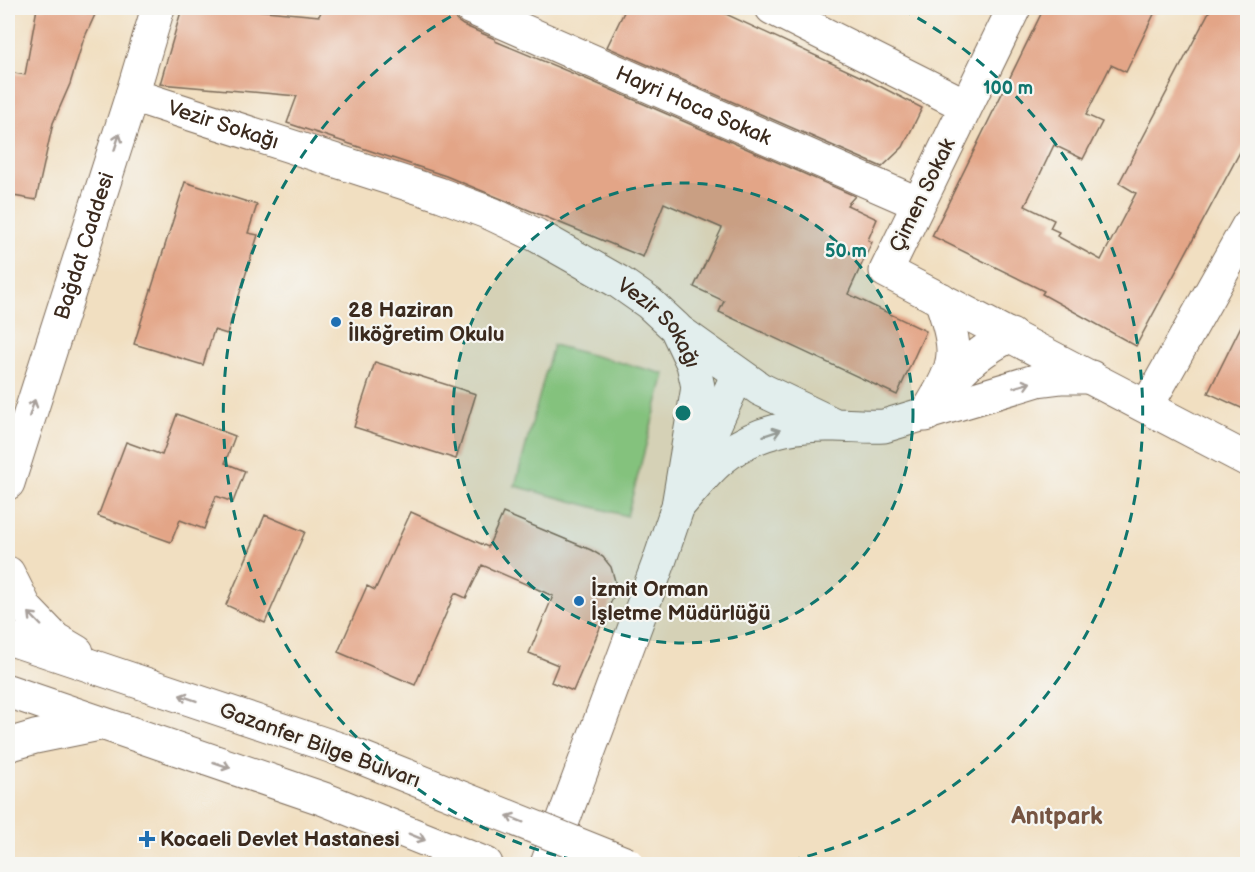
<svg xmlns="http://www.w3.org/2000/svg" width="1255" height="872" viewBox="0 0 1255 872" font-family="'Balsamiq Sans',sans-serif">
  <style>
    .green { fill: #94cd80; stroke: #687c4f; stroke-width: 1.5 }
    .building { fill: #e3a587 }
    .lines { fill: none; stroke-linecap: round; stroke-linejoin: round }
    .minor-casing { stroke: #7b6957; stroke-width: 35 }
    .major-casing { stroke: #7b6957; stroke-width: 35 }
    .minor { stroke: #fff; stroke-width: 33 }
    .major { stroke: #fff; stroke-width: 33 }
    .major-bridge-casing { stroke: #7b6957; stroke-width: 35; stroke-linecap: butt }
    .major-bridge { stroke: #fff; stroke-width: 33 }
    .oneway { stroke: #a79f9a }
    .ring { fill: none; stroke: #0f766e; stroke-width: 3; stroke-dasharray: 10 8 }
    .poi-dot { fill: #1f6fb2; stroke: #f6f6f2; stroke-width: 2 }
    .labels { text-anchor: middle; stroke-width: 4.5; stroke-linejoin: round; paint-order: stroke }
    .street-label { font-size: 21px; fill: #3b2a1e; stroke: #f6f6f2 }
    .poi-label { font-size: 21px; font-weight: bold; fill: #3b2a1e; stroke: #f6f6f2; text-anchor: start }
    .quarter-label { font-size: 24px; font-weight: bold; fill: #765543; stroke: #f6f6f2 }
    .centre { fill: #0f766e; stroke: #f6f6f2; stroke-width: 3 }
    .ring-label { font-size: 18px; text-anchor: middle; font-weight: bold; fill: #0f766e; stroke: #f6f6f2; stroke-width: 4.5; stroke-linejoin: round; paint-order: stroke }
  </style>
  <rect width="100%" height="100%" fill="#f6f6f2"/>
  <filter id="ink" filterUnits="userSpaceOnUse"><feTurbulence type="fractalNoise" baseFrequency=".0167" numOctaves="2"/><feDisplacementMap in="SourceGraphic" scale="12" xChannelSelector="R" yChannelSelector="G"/><feConvolveMatrix kernelMatrix="1 2 1 2 8 2 1 2 1" color-interpolation-filters="sRGB"/></filter>
  <filter id="wash" filterUnits="userSpaceOnUse"><feTurbulence type="fractalNoise" baseFrequency=".008" numOctaves="4" result="noise"/><feDisplacementMap in="SourceGraphic" scale="24" xChannelSelector="R" yChannelSelector="G"/><feGaussianBlur stdDeviation="1.35" result="paint"/><feColorMatrix in="noise" values="0 0 0 0 0 0 0 0 0 0 0 0 0 0 0 0 0 1.4 0 .05"/><feComposite in="paint" operator="in"/></filter>
  <g filter="url(#wash)">
    <rect width="100%" height="100%" fill="#f1dfc1"/>
    <path class="green" d="M553 345 665 374 627 516 515 486Z"/>
    <g id="blocks">
      <path class="building" d="M37 8H98L83 41 70 84 53 123 36 200 8 195V72L25 75Z
        M182 8H234L319 16 323 8H453L456 20 463 25 495 39V41L591 81 855 196 847 205 877 219 868 240 872 242 848 294 926 331 897 395 719 312 724 301 694 287 722 228 664 203 643 257 446 176 287 123 297 96 160 84Z
        M626 8H713L870 81 922 108 903 147 882 167 607 47Z
        M1044 8H1157L1126 72 1111 65 1086 115 1102 122 1083 159 1054 145 1025 206 1054 220 1050 228 1059 232 1057 236 1101 260 1136 193 1119 183 1211 8H1248V137L1136 346 1042 294 1044 291 932 236Z
        M185 182 257 205 248 233 258 235 227 334 214 330 203 365 134 344Z
        M1248 312V411L1208 393Z
        M375 362 476 394 456 459 354 427Z
        M177 414 235 436 225 463 245 471 233 502 216 496 204 529 180 520 171 542 98 516 126 442 162 455Z
        M411 512 488 547 503 513 591 550 603 557 611 567 615 581 614 595 573 691 551 682 558 665 529 653 553 596 482 565 466 598 455 593 415 685 338 652 367 586 375 590Z
        M265 515 305 532 265 623 226 605Z"/>
    </g>
  </g>
  <g filter="url(#ink)">
    <use href="#blocks" fill-opacity="0" stroke="#7b6957" stroke-width="1.5"/>
    <g class="lines">
      <defs>
        <g id="minor">
          <path id="s1" d="M471 8 917 203"/>
          <path d="M772 8 965 105"/>
          <path d="M1014 8 886 271 1248 460"/>
          <path id="s2" d="M132 95 439 194 492 214 536 235 619 282 649 303 676 328 693 364 698 387 678 506 659 562 547 864"/>
          <path d="M680 332 760 389 831 423"/>
          <path d="M945 389C963 365 984 348 1011 335"/>
          <path d="M1147 406 1248 226"/>
          <path d="M926 415C936 397 952 376 953 354 954 336 946 316 941 299"/>
          <path d="M698 461 738 374"/>
          <path d="M678 506C694 488 709 467 729 453 759 431 797 424 834 425 851 425 867 427 884 426L1038 380 1062 377H1091"/>
        </g>
        <g id="major">
          <path id="s3" d="M8 483 132 95 158 8"/>
          <path d="M8 573 26 609 55 639 77 652"/>
          <path d="M8 638 342 750"/>
          <path d="M8 691 324 799 486 864"/>
          <path d="M8 745 35 737 99 724"/>
        </g>
      </defs>
      <use href="#minor" class="minor-casing"/>
      <use href="#major" class="major-casing"/>
      <use href="#minor" class="minor"/>
      <use href="#major" class="major"/>
      <defs>
        <path id="major-bridge" d="M342 750 627 864"/>
      </defs>
      <use href="#major-bridge" class="major-bridge-casing"/>
      <use href="#major-bridge" class="major-bridge"/>
    </g>
    <defs><path id="oneway-shaft" d="M-6 0H5M1.5-3L5.5 0L1.5 3" fill="none" stroke-width="1.6" stroke-linecap="round" stroke-linejoin="round" transform="scale(1.5)"/></defs>
    <g class="oneway">
      <use href="#oneway-shaft" transform="translate(117 142) rotate(-72)"/>
      <use href="#oneway-shaft" transform="translate(1022 385) rotate(-17)"/>
      <use href="#oneway-shaft" transform="translate(32 408) rotate(-72)"/>
      <use href="#oneway-shaft" transform="translate(772 433) rotate(-18)"/>
      <use href="#oneway-shaft" transform="translate(35 619) rotate(-134)"/>
      <use href="#oneway-shaft" transform="translate(188 698) rotate(-161)"/>
      <use href="#oneway-shaft" transform="translate(222 765) rotate(19)"/>
      <use href="#oneway-shaft" transform="translate(515 819) rotate(-158)"/>
      <use href="#oneway-shaft" transform="translate(417 837) rotate(22)"/>
    </g>
  </g>
  <circle cx="683" cy="413" r="230" fill="#0f766e" fill-opacity=".12"/>
  <g class="ring">
    <circle cx="683" cy="413" r="230"/>
    <path d="M591 864A460 460 0 0 1 464 9M902 9A460 460 0 0 1 775 864"/>
  </g>
  <g class="poi-dot">
    <circle cx="336" cy="322" r="6"/>
    <circle cx="579" cy="601" r="6"/>
    <path d="M144 830h6v6h6v6h-6v6h-6v-6h-6v-6h6z"/>
  </g>
  <g class="labels">
    <g class="street-label">
      <text dy="7" stroke="none"><textPath href="#s1" startOffset="243">Hayri Hoca Sokak</textPath></text>
      <text dy="7" stroke="none"><textPath href="#s2" startOffset="96">Vezir Sokağı</textPath></text>
      <text transform="translate(922 195) rotate(-64)" y="7">Çimen Sokak</text>
      <text dy="7" stroke="none"><textPath href="#s3" startOffset="249">Bağdat Caddesi</textPath></text>
      <text dy="7" stroke="none"><textPath href="#s2" startOffset="582">Vezir Sokağı</textPath></text>
      <text transform="translate(320 745) rotate(20)" y="7">Gazanfer Bilge Bulvarı</text>
    </g>
    <g class="poi-label">
      <text x="348" y="317">28 Haziran<tspan x="348" dy="24">İlköğretim Okulu</tspan></text>
      <text x="591" y="596">İzmit Orman<tspan x="591" dy="24">İşletme Müdürlüğü</tspan></text>
      <text x="160" y="846">Kocaeli Devlet Hastanesi</text>
    </g>
    <g class="quarter-label">
      <text x="1057" y="824">Anıtpark</text>
    </g>
  </g>
  <circle cx="683" cy="413" r="9" class="centre"/>
  <g class="ring-label">
    <text x="1008" y="94">100 m</text>
    <text x="846" y="257">50 m</text>
  </g>
  <rect width="1255" height="872" fill="none" stroke="#f6f6f2" stroke-width="30"/>
</svg>
